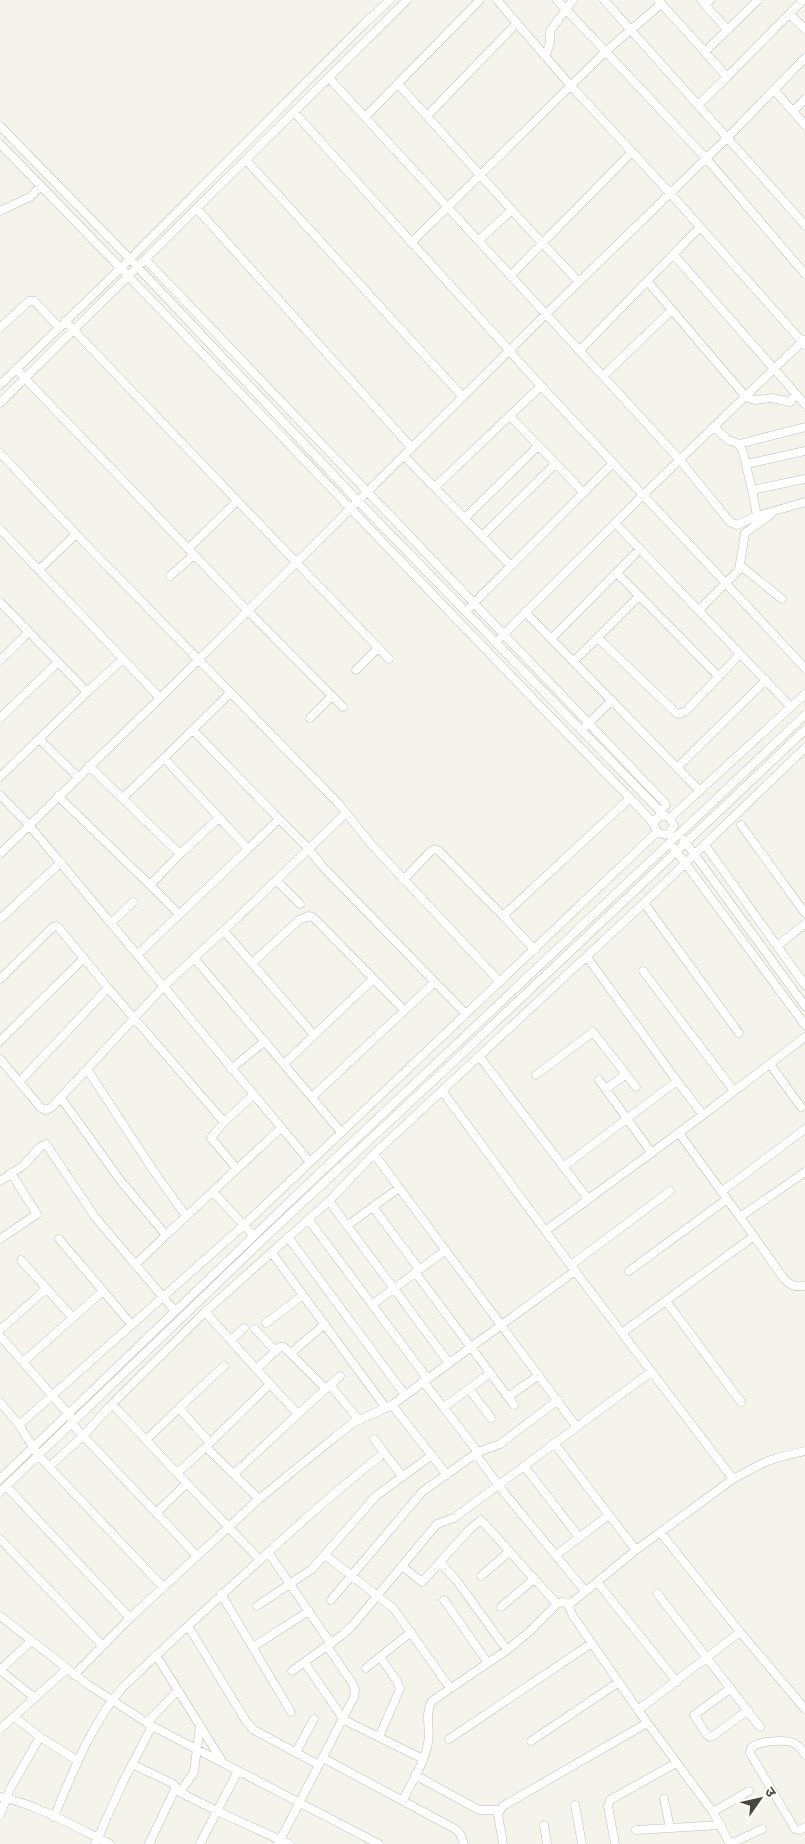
<svg xmlns="http://www.w3.org/2000/svg" width="805" height="1844" viewBox="0 0 805 1844" font-family="'Open Sans','Noto Sans Devanagari',sans-serif">
  <style>
    .lines { fill: none; stroke-linecap: round; stroke-linejoin: round }
    .minor-casing { stroke: #c0bdb0; stroke-width: 9 }
    .minor { stroke: #fff; stroke-width: 8 }
  </style>
  <rect width="100%" height="100%" fill="#f5f4ec"/>
  <g class="lines">
    <defs>
      <path id="minor" d="M497 0 571 86 670 193 805 345
        M557 0 705 157 805 274
        M604 0 805 225
        M658 0 705 52
        M701 0 705 5 710 0
        M758 0 705 52 727 77 789 14
        M803 0 789 14 805 29
        M705 5 728 30
        M545 56 550 43V31L573 0
        M329 78 680 460 730 522 737 525 757 516 805 502
        M398 84 529 229 579 282
        M774 90 805 125
        M698 105 727 77
        M793 111 805 99
        M295 113 541 386 805 668
        M427 116 517 23
        M365 117 480 0
        M0 126 130 259 358 501 664 815
        M0 144C213 361 419 584 632 800L653 823 657 832 666 835 669 833 674 826 670 818 664 815 657 818 653 823
        M246 160 463 397
        M197 209 412 448
        M0 211 30 197 41 186
        M479 240 512 210
        M411 243 605 52 661 4
        M674 255 805 404
        M146 260 664 802 666 805 660 812
        M511 275 632 152
        M648 282 746 397 755 400 772 398 790 402 796 394
        M65 321 389 659
        M0 328 29 301H34L59 327
        M580 350 700 227
        M16 369 247 610 343 707
        M603 376 672 310
        M0 385 130 259 362 26 390 0
        M0 403 407 0
        M510 416 584 493
        M714 427 728 440 739 444 805 427
        M739 444 743 452 752 490 805 479
        M0 453 76 534 338 803 371 844 500 982
        M404 456 511 566
        M747 464 805 451
        M435 487 541 386
        M752 490 757 516
        M465 518 538 446
        M615 523 791 707
        M0 529 160 698
        M482 536 555 464
        M188 549 237 501
        M741 566 782 599
        M39 570 76 534
        M617 573 718 676
        M170 576 194 555
        M0 602 87 692 123 659
        M470 607 613 463
        M699 610 739 570 745 533 770 515
        M525 612 700 791
        M500 638 643 495 804 340
        M552 638 640 549
        M598 638 676 713 679 714 686 711 740 654
        M0 660 29 632
        M574 661 639 596
        M356 670 378 648
        M230 693 164 758 248 849 279 819 308 848 323 867 435 982 312 1097
        M0 718 58 662
        M310 718 332 696
        M586 726 612 700
        M193 730 279 819
        M39 739 78 777
        M89 766 180 854 150 885 179 914
        M678 767 766 680
        M0 777 87 692
        M0 795 29 825 310 1162
        M58 796 150 885
        M123 798 164 758
        M670 818 805 694
        M741 825 805 913
        M684 840 805 1006
        M705 845 805 985
        M674 848 805 1025
        M0 854 160 698 546 314 727 138 805 58
        M180 854 219 818
        M276 880 300 904
        M403 880 431 851 435 849 439 851 503 916
        M644 903 739 1033
        M0 919 61 862
        M111 923 133 902
        M224 931 314 1035
        M777 946 805 924
        M535 950 503 916 630 798
        M137 955 248 849
        M587 957 677 1081
        M195 959 341 1132
        M252 963 299 920 309 916 314 918 404 1010
        M643 971 734 1091
        M0 979 53 927 56 926 59 928 108 988 224 1122
        M435 982 466 1014
        M0 1041 84 958
        M479 1056 588 1199
        M0 1059 41 1108 46 1110 52 1107 163 987 237 918 346 813
        M284 1064 373 979
        M770 1064 801 1107
        M87 1069 153 1170 186 1216
        M231 1069 265 1041
        M536 1075 593 1032 636 1087
        M599 1080 651 1152
        M20 1081 108 988
        M606 1089 626 1074
        M442 1091 575 1271 733 1479
        M61 1098 120 1180 166 1235 135 1265
        M679 1133 740 1217 805 1172
        M374 1154 576 1426
        M563 1167 677 1081 703 1115
        M237 1169 211 1138 224 1122 253 1095
        M0 1181 24 1165 40 1147 46 1144 95 1217 175 1311
        M213 1192 254 1236
        M721 1192 805 1129
        M329 1201 449 1363
        M373 1207 419 1269
        M740 1217 785 1280C791 1286 796 1287 805 1286
        M308 1219 427 1378
        M348 1225 399 1188
        M545 1231 703 1115 805 1037
        M166 1235 281 1128
        M288 1237 405 1395
        M0 1239 37 1214 11 1173
        M59 1239 132 1325
        M272 1253 386 1408
        M21 1260 73 1318
        M571 1265 670 1191
        M629 1271 727 1199
        M415 1272 514 1405
        M666 1301 741 1402
        M373 1304 446 1250
        M205 1312 270 1384 206 1447 177 1473 260 1560
        M266 1323 303 1295
        M255 1329 276 1351
        M0 1330 46 1289
        M622 1333 754 1236
        M0 1336 71 1417
        M231 1340 244 1328
        M291 1353 325 1324
        M23 1362 103 1291
        M256 1369 280 1347H284L326 1389
        M423 1381 478 1452
        M330 1385 359 1420
        M469 1389 491 1418
        M508 1397 539 1375
        M0 1402 19 1425 38 1455 163 1587
        M112 1404 177 1473
        M392 1405 447 1475
        M444 1407 490 1373
        M298 1414 340 1376
        M71 1423 197 1556
        M19 1425 244 1225 657 832
        M374 1439 402 1476
        M146 1440 179 1408
        M210 1443 179 1408 224 1366
        M554 1443 609 1515
        M206 1447 259 1499
        M476 1454 498 1485 585 1591
        M524 1466 579 1537
        M49 1467 83 1436 112 1404 205 1312 329 1201 374 1154 644 903 805 748
        M234 1474 298 1414 270 1384
        M0 1479 305 1187 805 715
        M6 1486 130 1618
        M0 1492 271 1232 464 1052 805 730
        M156 1513 187 1483
        M660 1532 740 1632 805 1709
        M0 1539 102 1645
        M268 1552 331 1644
        M325 1555 394 1609 450 1688
        M556 1555 609 1515 636 1550
        M440 1562 457 1581 507 1650
        M402 1566 422 1582 469 1530 481 1520 557 1604
        M481 1576 510 1551
        M597 1582 677 1682
        M657 1593 760 1727
        M221 1594 291 1712
        M331 1600 422 1492 478 1452 500 1444 558 1400
        M444 1600 488 1663
        M257 1606 312 1569 376 1496 432 1455
        M501 1607 534 1579
        M0 1616 87 1684 152 1726 379 1844
        M188 1626 246 1721 254 1730 319 1765
        M253 1647 309 1611
        M156 1655 222 1761
        M305 1663 344 1720 423 1759
        M366 1668 411 1632
        M0 1670 35 1698
        M0 1670 31 1641
        M292 1671 342 1635 352 1626 437 1524 454 1518 651 1372
        M74 1675 130 1618 259 1499 335 1437 353 1423 392 1405 575 1271
        M731 1688 694 1715 707 1735 710 1737 713 1736 748 1710
        M638 1710 740 1632
        M14 1717 40 1737 78 1761
        M147 1723 178 1690
        M0 1729 67 1669
        M379 1737 400 1689 397 1681 380 1657
        M449 1739 592 1643
        M531 1741 619 1682
        M296 1752 314 1719
        M805 1755C802 1750 799 1745 794 1743 785 1739 757 1741 751 1748L750 1753 795 1829 800 1830 805 1827
        M323 1758 457 1830 460 1834 464 1844
        M132 1764 172 1783 176 1787 149 1844
        M238 1771 217 1811 289 1844
        M415 1775 479 1810H499
        M183 1788 194 1772 200 1725
        M181 1793 217 1811 200 1844
        M0 1797C38 1805 76 1827 110 1844
        M664 1799 670 1828
        M403 1800C412 1782 424 1763 428 1743 431 1728 424 1715 432 1701L507 1650 529 1632 557 1604 562 1602 570 1604
        M575 1805 582 1844
        M713 1812 749 1791
        M0 1815 10 1789 40 1737
        M54 1817C72 1774 92 1722 123 1687 175 1637 229 1588 283 1539 316 1509 349 1480 384 1453
        M544 1825 547 1844
        M636 1830 721 1825
        M95 1844 123 1782 152 1726
        M278 1844 354 1697 355 1690 353 1684 327 1646
        M503 1844 498 1814 503 1806 647 1723
        M615 1844 608 1806 610 1800 676 1763
        M730 1844 713 1812 638 1710 573 1616 569 1607 570 1604 636 1550 733 1479 761 1464 776 1458 805 1451
        M730 1844 762 1829"/>
    </defs>
    <use href="#minor" class="minor-casing"/>
    <use href="#minor" class="minor"/>
  </g>
  <g transform="translate(760 1799) rotate(56)" stroke="#ffffff" stroke-width="4" paint-order="stroke">
  <path d="M0-4L9 19L0 12L-9 19Z" fill="#49463a"/>
  <text y="-8" font-size="14" font-weight="bold" text-anchor="middle" fill="#49463a">उ</text>
  </g>
</svg>
